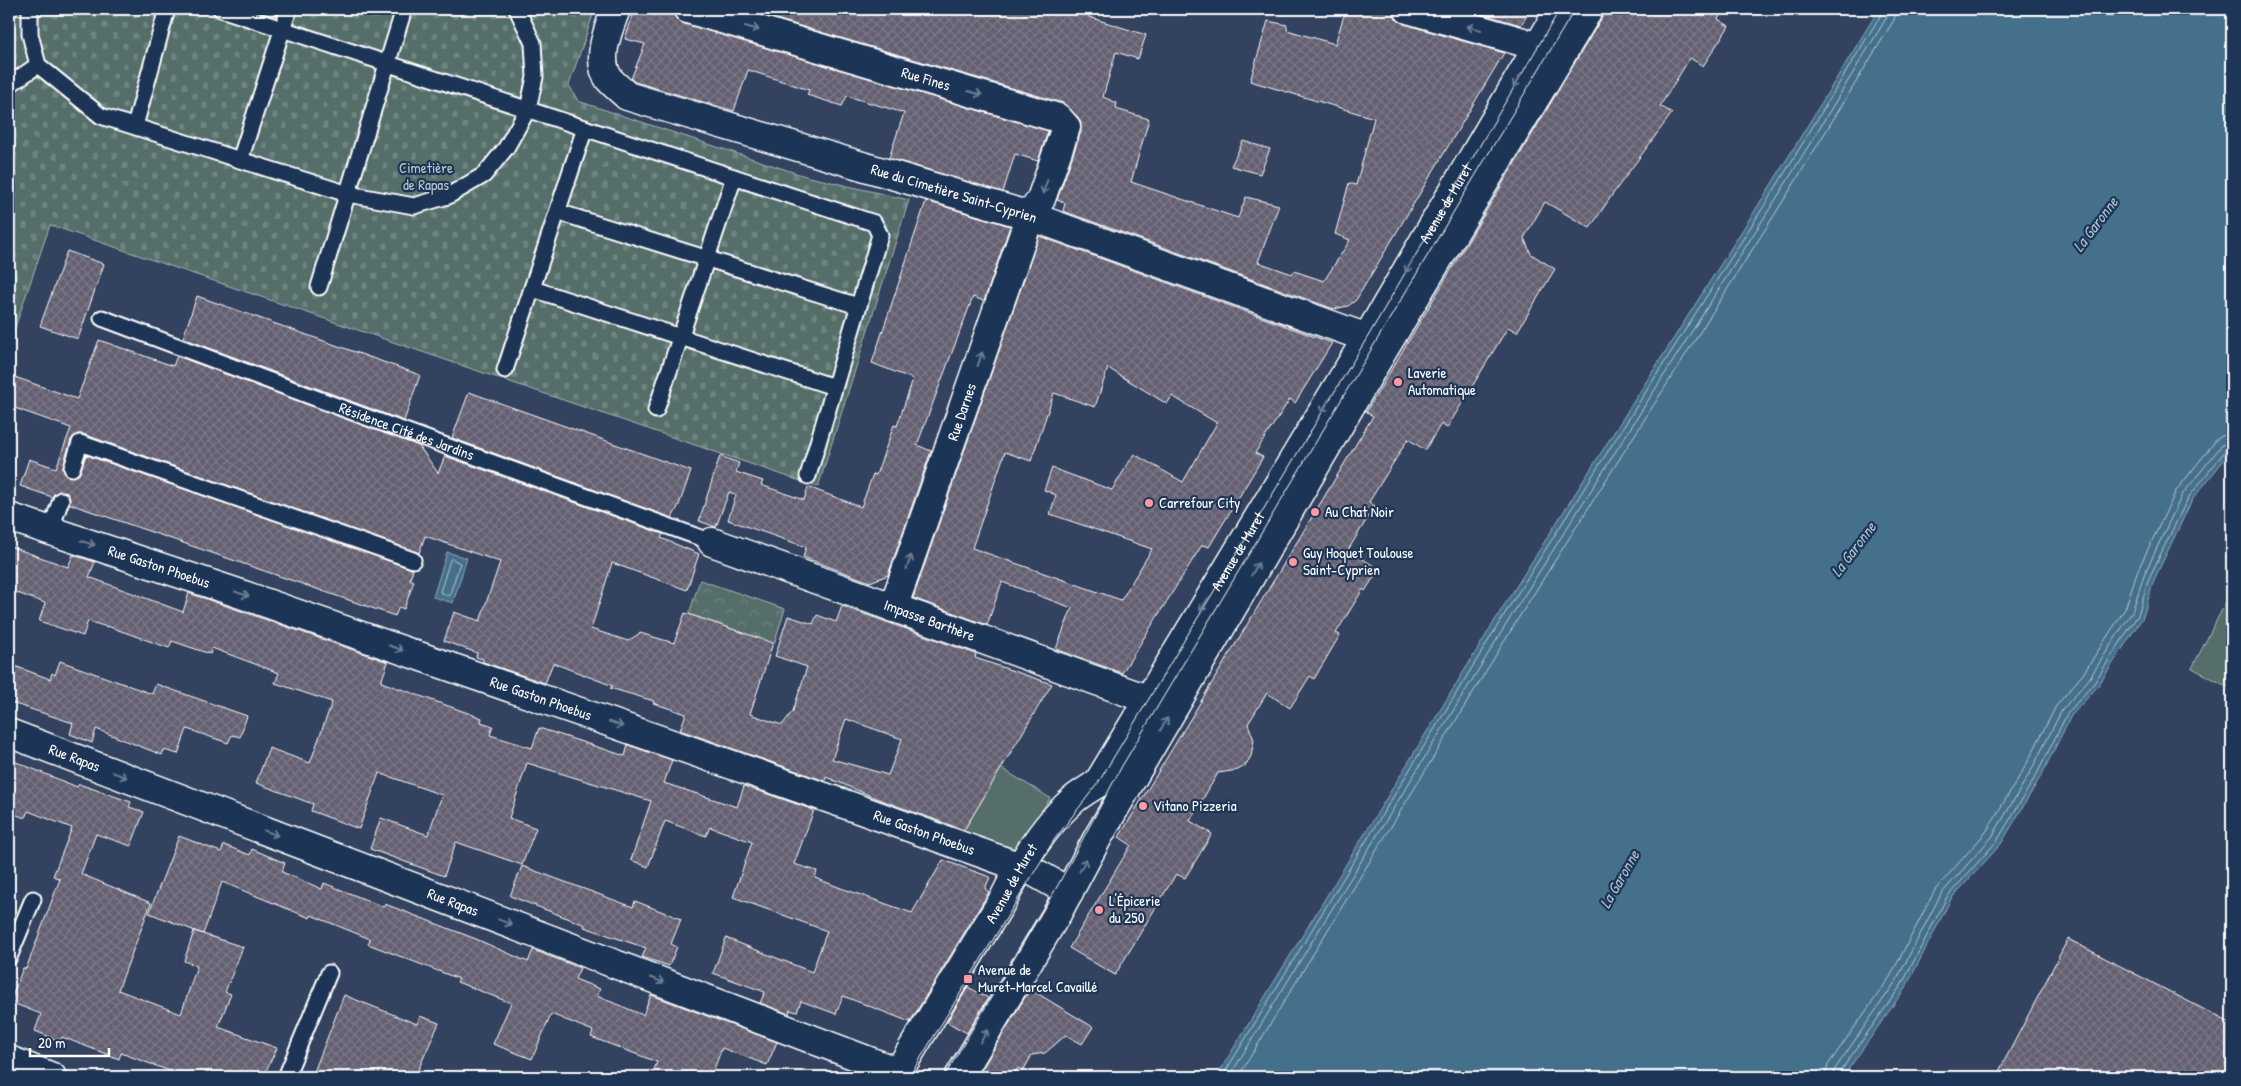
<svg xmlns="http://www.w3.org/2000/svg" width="2241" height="1086" viewBox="0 0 2241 1086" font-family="'Patrick Hand',sans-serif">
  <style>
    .green { fill: #556e6b; stroke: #aab6b5 }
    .forest { fill: url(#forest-crowns); stroke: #aab6b5 }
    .cemetery { fill: url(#cemetery-stones); stroke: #aab6b5 }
    .water { fill: #45708c; stroke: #8fa9ba }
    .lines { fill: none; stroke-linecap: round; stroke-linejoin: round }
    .shore { stroke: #b5c6d1; stroke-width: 1 }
    .building { fill: url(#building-cross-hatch); stroke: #fff; fill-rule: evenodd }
    .lane-casing { stroke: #fff; stroke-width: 19 }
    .street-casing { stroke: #fff; stroke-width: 31 }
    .primary-casing { stroke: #fff; stroke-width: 31 }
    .lane { stroke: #1d3557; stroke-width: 15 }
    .street { stroke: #1d3557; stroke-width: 28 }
    .primary { stroke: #1d3557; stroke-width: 28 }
    .tram { stroke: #fff; stroke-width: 1 }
    .oneway { stroke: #6c7c92 }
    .poi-dot { fill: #ff9aa2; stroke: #1d3557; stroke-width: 2 }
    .labels { text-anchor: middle; stroke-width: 4.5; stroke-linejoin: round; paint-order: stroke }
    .street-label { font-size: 15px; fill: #fff; stroke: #1d3557 }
    .park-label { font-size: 15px; fill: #bbc5c4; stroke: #1d3557 }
    .poi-label { font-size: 15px; fill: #fff; stroke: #1d3557; text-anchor: start }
    .water-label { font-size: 16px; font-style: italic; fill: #abbfcb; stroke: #1d3557 }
  </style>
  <defs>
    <pattern id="forest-crowns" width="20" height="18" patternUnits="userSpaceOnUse" patternTransform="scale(1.25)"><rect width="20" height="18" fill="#556e6b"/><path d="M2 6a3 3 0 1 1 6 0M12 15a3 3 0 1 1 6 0" fill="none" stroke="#6e8481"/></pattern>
    <pattern id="cemetery-stones" width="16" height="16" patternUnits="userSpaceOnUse" patternTransform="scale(1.25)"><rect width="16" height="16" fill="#556e6b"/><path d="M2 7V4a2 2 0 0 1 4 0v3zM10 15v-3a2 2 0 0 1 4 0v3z" fill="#6e8481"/></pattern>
    <pattern id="building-cross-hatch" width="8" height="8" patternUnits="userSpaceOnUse" patternTransform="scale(1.25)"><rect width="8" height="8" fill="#646071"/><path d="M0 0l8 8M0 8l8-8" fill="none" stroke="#7b7886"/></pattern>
  </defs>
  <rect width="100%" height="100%" fill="#32425f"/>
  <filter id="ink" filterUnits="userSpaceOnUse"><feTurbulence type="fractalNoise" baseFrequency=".02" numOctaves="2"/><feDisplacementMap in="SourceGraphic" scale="10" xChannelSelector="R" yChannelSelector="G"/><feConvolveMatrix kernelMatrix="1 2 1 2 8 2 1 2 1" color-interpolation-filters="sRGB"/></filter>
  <g filter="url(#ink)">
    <path class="green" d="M2232 590V689L2192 668Z
      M1001 768 1050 798 1017 849 963 832Z"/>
    <path class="forest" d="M700 580 785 609 774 644 689 614Z"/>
    <path class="cemetery" d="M9 9H595L569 85 578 101 805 176 909 200 818 487 50 225 9 345Z"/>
    <path class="water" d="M1879 9H2232V450L2192 500 2154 580 2143 617 2098 686 2071 716 2041 776 2001 844 1951 899 1906 987 1843 1077H1216L1505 604 1771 185Z
      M447 552 467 558 453 603 433 597Z"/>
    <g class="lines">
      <path class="shore" d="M452 559 460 563 450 594 448 596 440 592 450 560Z
        M1222 1077 1509 607 1776 187 1882 13 1883 9
        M1229 1077 1515 610 1781 191 1887 17 1889 9
        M1238 1077 1521 614 1787 195 1894 20 1897 9
        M1825 1077 1828 1065 1890 977 1935 890 1986 832 2025 767 2056 706 2083 674 2125 609 2137 572 2176 491 2217 439 2224 435 2232 434
        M1833 1077 1835 1069 1896 981 1941 894 1992 837 2031 771 2062 710 2089 679 2132 612 2144 575 2182 495 2222 445 2232 441
        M1839 1077 1840 1072 1902 984 1947 897 1997 841 2037 774 2067 714 2094 683 2138 615 2149 578 2188 498 2226 450 2232 448"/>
    </g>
    <path class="building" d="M635 9H673L676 19 684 24 1048 131 1038 161 1015 154 1003 192 889 158 904 113 847 96 842 106 807 95 809 90 748 70 734 111 635 82 631 79 645 44 625 39Z
      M742 9H1091L1089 17 1146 35 1138 59 1116 52 1103 97 1117 103 1116 109 1149 119 1131 182 1238 218 1246 197 1279 205 1258 262 1292 274 1294 271 1324 281 1350 240 1335 234 1349 183 1356 185 1374 118 1250 81 1268 21 1287 25V30L1335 44 1346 9H1393L1396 19 1404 24 1504 53 1356 300 1348 306 1334 309 1063 211 1065 203 1057 200 1081 132V124L1078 117 1063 103Z
      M1464 9H1531L1521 25Z
      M1607 9H1724L1718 19 1729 26 1703 66 1690 58 1660 106 1672 113 1612 195 1590 228 1545 202 1524 238 1531 254 1555 269 1517 332 1508 327 1447 428 1441 424 1425 450 1408 439 1369 502 1375 506 1348 550 1379 569 1365 591 1363 589 1336 633 1340 635 1314 679 1310 676 1290 708 1267 693 1248 724 1254 740 1251 756 1246 765 1238 770 1218 773 1190 821 1212 834 1185 878 1176 874 1115 975 1069 948 1131 845 1119 837 1373 416 1366 412Z
      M1243 141 1270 149 1260 174 1231 166Z
      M926 201 1010 226 984 301 973 297 917 445 931 451 888 575 870 582 803 557 806 547 728 520 736 495 729 492 716 527 699 521 720 456 739 463 736 472 763 481 761 485 804 500 808 487 861 507 873 474 876 475 894 425 897 426 913 379 872 363Z
      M1039 236 1332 343 1295 403 1290 399 1255 453 1263 457 1209 547 1202 545 1122 673 1056 649 1072 608 1002 582 987 625 913 598ZM1108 368 1167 404 1172 396 1217 423 1183 482 1134 454 1112 490 1052 468 1044 490 1056 495 1050 514 1152 549 1121 600 972 548 1005 452 1031 461 1054 393 1095 407Z
      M67 251 104 264 78 339 40 326Z
      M197 296 420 375 404 421 183 338Z
      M99 340 173 366 177 356 419 446 438 473 445 456 663 534 661 538 699 554 687 590 612 563 591 629 628 641 640 633 674 643 685 613 773 643 750 714 782 725 793 711 807 667 775 656 788 616 813 624 817 615 836 622 842 606 976 654 975 658 1052 684 964 830 878 799 826 777 825 781 680 730 686 714 653 703 654 701 610 688 613 686 553 663 545 683 483 662V659L476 657 477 653 444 641 454 612 480 621 500 562 425 536 419 553 83 434H78L71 440 63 466V470L69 477 79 475 86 455 413 569 410 579 414 581 404 609 399 607 395 616 70 504 68 494 64 491 55 493 52 497 20 486 29 459 56 468 71 428 9 406V375L77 399ZM846 719 902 739 888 775 832 759Z
      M469 392 691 471 679 505 672 518 452 438Z
      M9 546 68 567 73 555 95 562 89 577 183 612 189 593 388 662 381 682 482 718 481 722 493 726 490 735 532 748 539 728 625 756 628 745 672 760 664 783 737 807 744 786 814 810 794 864 817 871 815 878 841 888 912 913 943 860 990 877 985 889 989 892 910 1022 843 996 836 1014 801 1001 797 1012 790 1010 789 1014 760 1003 765 992 713 973 726 938 812 972 827 931 733 897 752 842 710 827 706 836 665 821 648 867 631 860 651 801 527 763 509 818 536 828 522 865 456 842 444 876 370 849 381 818 428 835 442 795 379 773 359 829 311 811 313 804 256 783 269 748 310 763 332 702 275 683 279 673 212 648 210 654 172 641 169 648 107 626V627L88 621 83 636 39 621 45 603 9 590Z
      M60 661 152 694 156 684 247 716 240 737 232 735 228 743 187 729 178 754 164 750 162 755 96 729 92 743 70 734 73 723 9 702V664L50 679 52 673 55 675Z
      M9 759 77 787 79 784 131 802 129 807 144 812 131 846 96 834 81 874 151 903 118 990 181 1014 197 966 184 961 194 931 243 947 225 992 231 994 218 1027 277 1048 263 1077H168L170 1071 121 1053 119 1059 62 1037 60 1041 35 1031 41 1014 10 1002 23 968 26 969 60 879 53 876 72 828 28 811 25 818 9 812Z
      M179 836 221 852 224 845 250 855 252 849 285 863 282 872 322 889 324 883 384 907 385 904 476 939 528 962 533 950 580 968 575 979 600 989 597 996 643 1015 651 995 777 1042 767 1065 722 1048 711 1077H651L657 1062 591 1037 593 1031 551 1014 532 1059 493 1044 511 1003 457 982 459 979 368 944 370 939 311 915 310 918 222 882 203 934 149 913Z
      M522 866 633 907 635 901 681 919 671 944 677 947 669 966 642 957 646 948 584 927 585 925 510 896Z
      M2068 939 2232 1024V1077H1996Z
      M968 987 988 998 967 1033 947 1022Z
      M1030 989 1093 1027 1082 1044 1066 1035 1045 1053 1032 1055 1023 1071 1018 1068 1012 1077H977Z
      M344 995 417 1024 420 1016 439 1023 415 1077H312Z"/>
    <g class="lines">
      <defs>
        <g id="lane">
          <path d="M30 9V34L38 65 101 116 348 194 414 206 448 196 484 175 506 148 528 109 535 77 533 43 517 9"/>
          <path d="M221 9 874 223 880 235 808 476"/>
          <path d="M9 85 38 65"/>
          <path d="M135 126 167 9"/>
          <path d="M240 160 289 9"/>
          <path d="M558 212 858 306"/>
          <path d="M319 287 404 9"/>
          <path d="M533 289 834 387"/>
          <path id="s1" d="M102 318 366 417 712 542"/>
          <path d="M505 370 585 128"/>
          <path d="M656 410 734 177"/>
          <path d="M72 468 80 443 413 560"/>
          <path d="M50 531 61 500"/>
          <path d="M9 957 33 899"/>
          <path d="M286 1077 329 973"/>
        </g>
        <g id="street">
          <path id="s2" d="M616 9C609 28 595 59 609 79 614 85 621 90 627 96L1030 216 1367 338"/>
          <path id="s3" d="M688 9 1058 118 1066 127 1041 199 1030 216 893 608"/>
          <path d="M1408 9 1523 42 1537 48"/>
          <path id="s4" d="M9 517 232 591 853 807 1034 872 1069 892"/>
          <path id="s5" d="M712 542 1147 699"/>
          <path id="s6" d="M9 733 898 1072"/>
          <path d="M9 1060 52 1077"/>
        </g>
        <g id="primary">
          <path id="s7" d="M895 1077 1004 898C1021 863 1043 827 1072 801 1080 794 1089 789 1098 783L1367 338 1560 9"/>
          <path d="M959 1077 1058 912 1098 837 1375 364 1589 9"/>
        </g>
      </defs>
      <use href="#lane" class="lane-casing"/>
      <use href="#street" class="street-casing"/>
      <use href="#primary" class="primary-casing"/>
      <use href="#lane" class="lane"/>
      <use href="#street" class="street"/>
      <use href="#primary" class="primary"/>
      <path class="tram" d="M909 1077 1054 840 1098 783 1367 338 1560 9
        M944 1077 1058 885 1122 766 1575 9"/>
    </g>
    <defs><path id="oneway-shaft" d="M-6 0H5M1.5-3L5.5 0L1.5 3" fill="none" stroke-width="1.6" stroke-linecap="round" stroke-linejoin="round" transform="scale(1.25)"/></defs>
    <g class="oneway">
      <use href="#oneway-shaft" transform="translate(752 28) rotate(16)"/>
      <use href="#oneway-shaft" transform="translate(1474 28) rotate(-164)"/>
      <use href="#oneway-shaft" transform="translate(1517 81) rotate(120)"/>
      <use href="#oneway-shaft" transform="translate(975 93) rotate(16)"/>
      <use href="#oneway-shaft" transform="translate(1045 187) rotate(109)"/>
      <use href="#oneway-shaft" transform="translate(1409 266) rotate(120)"/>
      <use href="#oneway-shaft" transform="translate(980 359) rotate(-71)"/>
      <use href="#oneway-shaft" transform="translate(1325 406) rotate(121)"/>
      <use href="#oneway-shaft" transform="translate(88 543) rotate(18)"/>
      <use href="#oneway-shaft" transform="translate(909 562) rotate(-71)"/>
      <use href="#oneway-shaft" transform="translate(1255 569) rotate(-60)"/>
      <use href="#oneway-shaft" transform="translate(242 594) rotate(19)"/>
      <use href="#oneway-shaft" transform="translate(1204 605) rotate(121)"/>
      <use href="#oneway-shaft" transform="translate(396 648) rotate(19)"/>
      <use href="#oneway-shaft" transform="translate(616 724) rotate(19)"/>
      <use href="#oneway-shaft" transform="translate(1164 724) rotate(-60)"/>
      <use href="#oneway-shaft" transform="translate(120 775) rotate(21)"/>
      <use href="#oneway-shaft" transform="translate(271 833) rotate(21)"/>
      <use href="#oneway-shaft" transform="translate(1083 865) rotate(-62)"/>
      <use href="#oneway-shaft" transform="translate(505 922) rotate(21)"/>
      <use href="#oneway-shaft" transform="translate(657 980) rotate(21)"/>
      <use href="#oneway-shaft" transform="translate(984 1036) rotate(-59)"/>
    </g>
  </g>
  <g class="poi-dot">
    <circle cx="1398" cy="382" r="5"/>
    <circle cx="1149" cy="503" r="5"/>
    <circle cx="1315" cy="512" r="5"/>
    <circle cx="1293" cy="562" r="5"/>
    <circle cx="1143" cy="806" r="5"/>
    <circle cx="1099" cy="910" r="5"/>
    <rect x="963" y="974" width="10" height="10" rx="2.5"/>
  </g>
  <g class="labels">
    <g class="street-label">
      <text dy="5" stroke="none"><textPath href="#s3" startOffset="248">Rue Fines</textPath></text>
      <text dy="5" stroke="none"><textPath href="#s2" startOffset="439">Rue du Cimetière Saint-Cyprien</textPath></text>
      <text dy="5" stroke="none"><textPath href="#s7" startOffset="1036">Avenue de Muret</textPath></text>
      <text transform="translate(962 412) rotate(-71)" y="5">Rue Darnes</text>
      <text dy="5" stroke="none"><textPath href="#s1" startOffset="325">Résidence Cité des Jardins</textPath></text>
      <text dy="5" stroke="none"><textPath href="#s7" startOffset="631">Avenue de Muret</textPath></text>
      <text dy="5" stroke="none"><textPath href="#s4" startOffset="158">Rue Gaston Phoebus</textPath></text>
      <text dy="5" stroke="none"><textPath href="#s5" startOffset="231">Impasse Barthère</textPath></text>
      <text dy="5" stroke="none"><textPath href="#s4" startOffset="562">Rue Gaston Phoebus</textPath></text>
      <text dy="5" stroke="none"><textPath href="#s6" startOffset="70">Rue Rapas</textPath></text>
      <text dy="5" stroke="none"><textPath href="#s4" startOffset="968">Rue Gaston Phoebus</textPath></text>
      <text dy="5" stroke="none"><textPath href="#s7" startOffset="226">Avenue de Muret</textPath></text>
      <text dy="5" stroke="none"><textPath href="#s6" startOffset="475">Rue Rapas</textPath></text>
    </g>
    <g class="park-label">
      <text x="426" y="173">Cimetière<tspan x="426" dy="17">de Rapas</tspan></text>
    </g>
    <g class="poi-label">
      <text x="1408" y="378">Laverie<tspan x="1408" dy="17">Automatique</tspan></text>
      <text x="1159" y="508">Carrefour City</text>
      <text x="1325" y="517">Au Chat Noir</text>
      <text x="1303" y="558">Guy Hoquet Toulouse<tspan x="1303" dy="17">Saint-Cyprien</tspan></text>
      <text x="1153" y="811">Vitano Pizzeria</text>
      <text x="1109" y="906">L'Épicerie<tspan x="1109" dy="17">du 250</tspan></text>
      <text x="978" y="975">Avenue de<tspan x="978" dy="17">Muret-Marcel Cavaillé</tspan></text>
    </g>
    <g class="water-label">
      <text transform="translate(2095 224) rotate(-53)" y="6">La Garonne</text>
      <text transform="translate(1853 549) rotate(-53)" y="6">La Garonne</text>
      <text transform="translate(1619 879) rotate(-60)" y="6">La Garonne</text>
    </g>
  </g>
  <rect width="2241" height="1086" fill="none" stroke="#1d3557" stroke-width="30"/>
  <rect x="15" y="15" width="2211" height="1056" fill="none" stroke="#fff" stroke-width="2" filter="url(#ink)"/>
  <path d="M30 1048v8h79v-8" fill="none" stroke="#ffffff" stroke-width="2.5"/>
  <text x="38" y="1048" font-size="15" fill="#ffffff" stroke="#1d3557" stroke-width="4" paint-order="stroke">20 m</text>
</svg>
